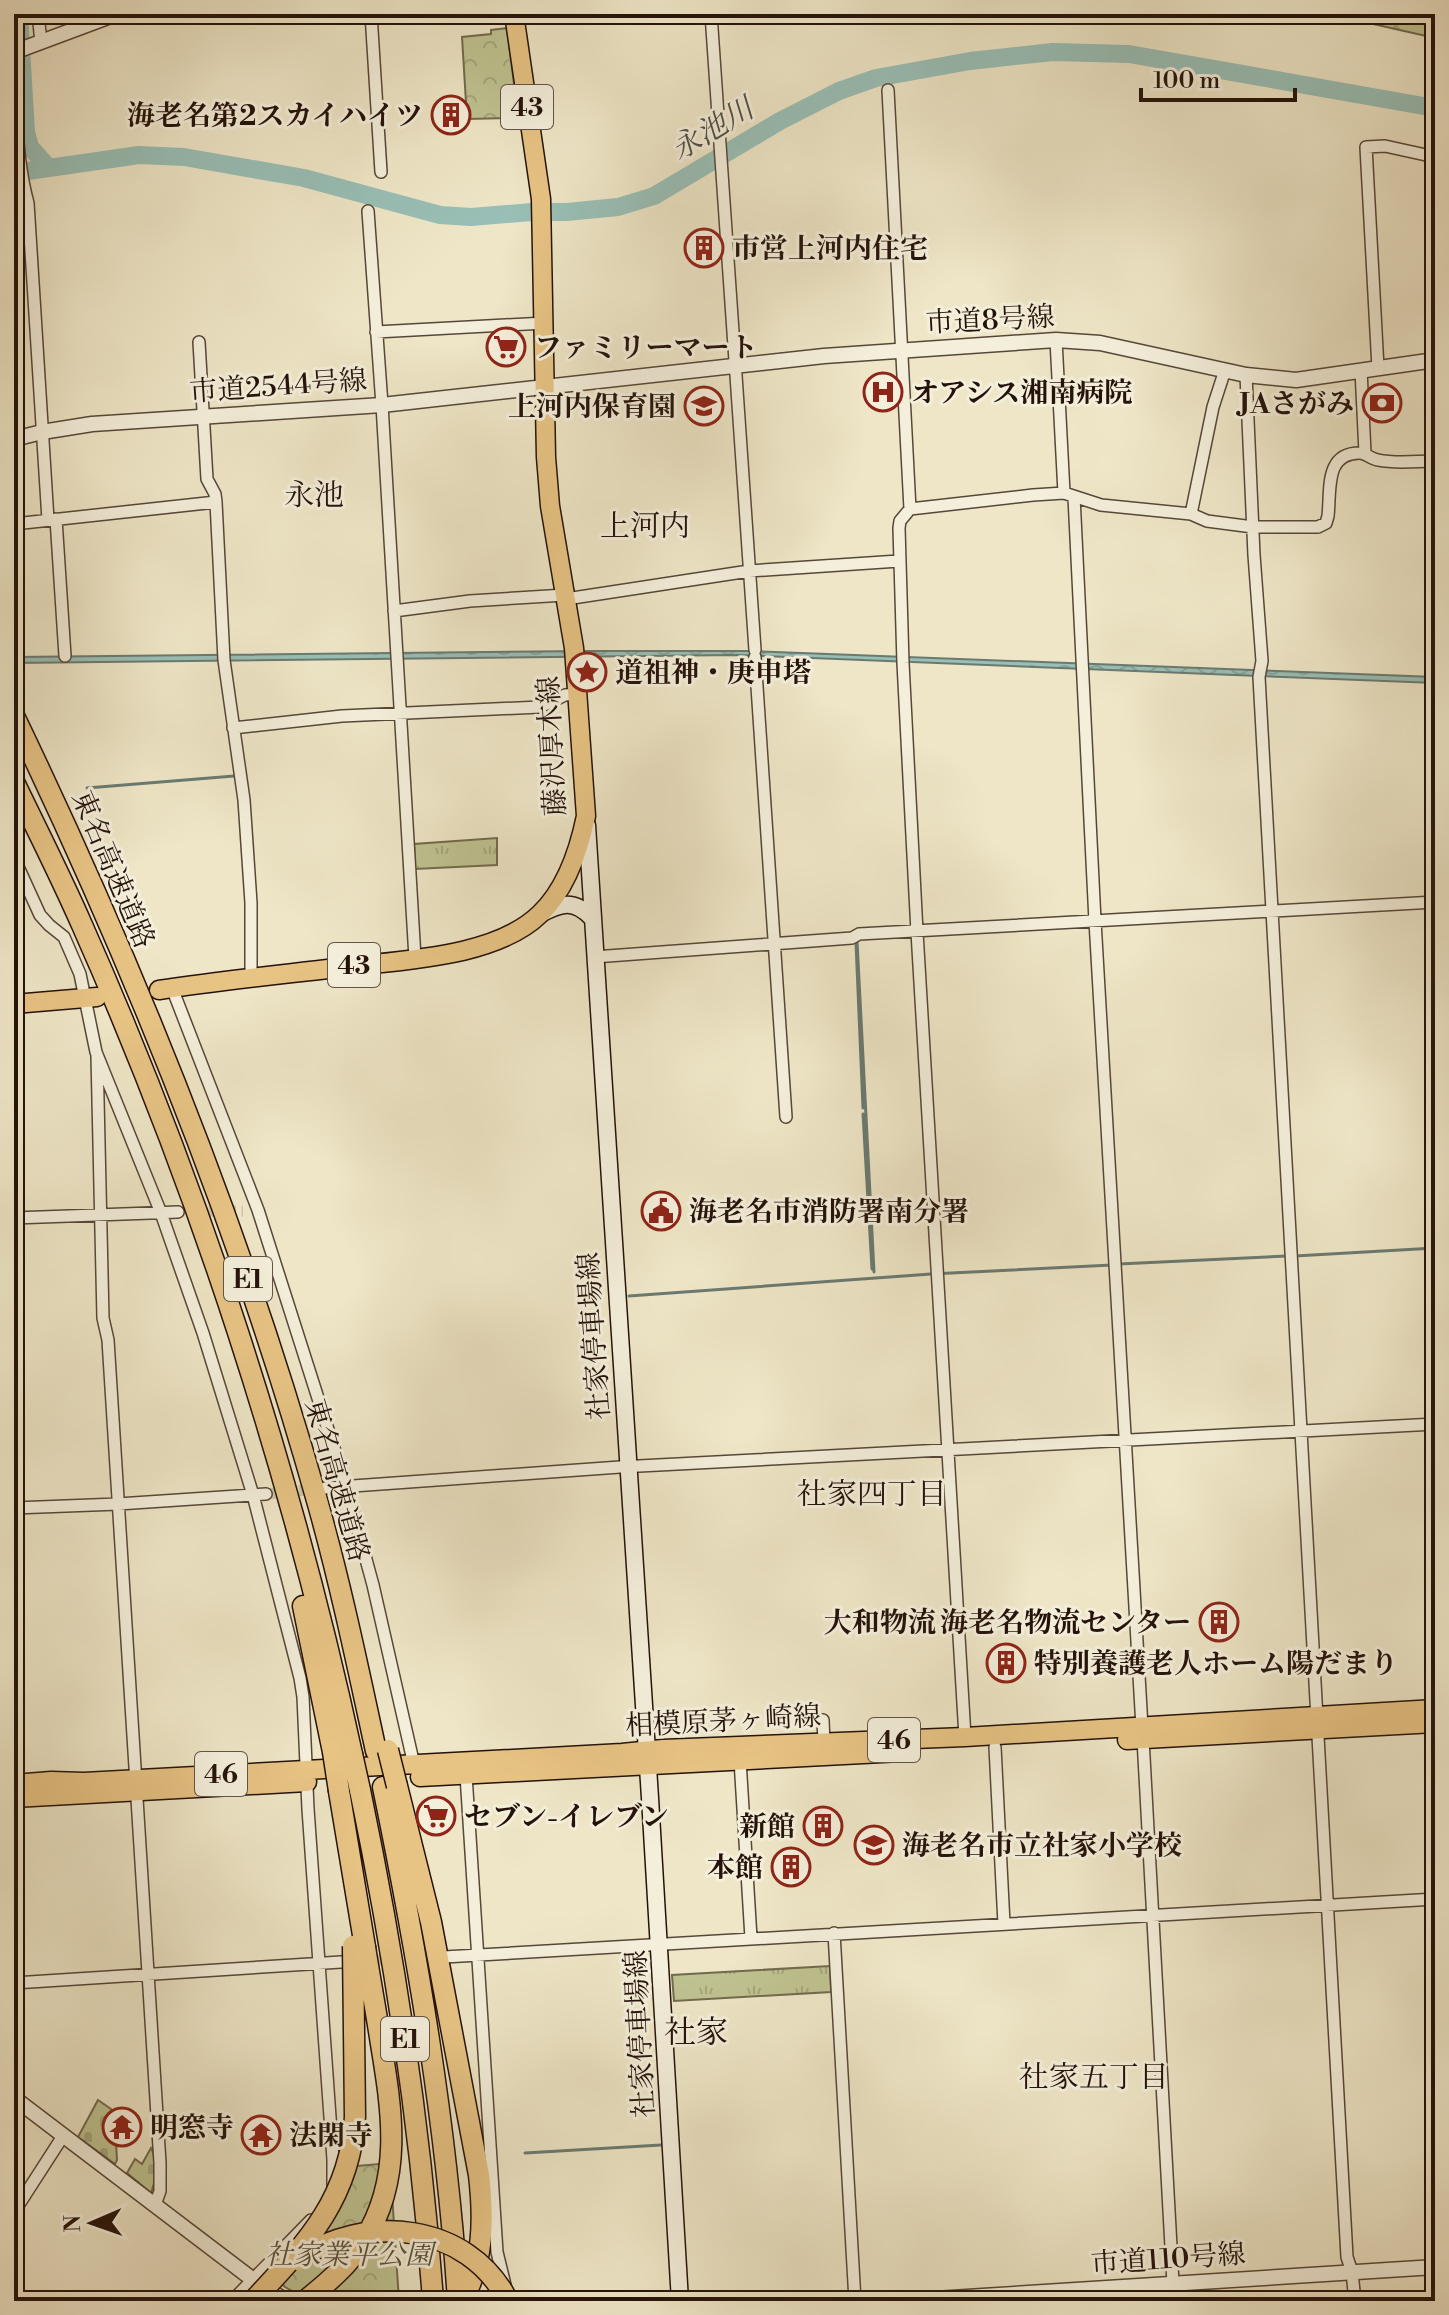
<svg xmlns="http://www.w3.org/2000/svg" width="1449" height="2315" viewBox="0 0 1449 2315" font-family="'Libre Bodoni','Noto Serif JP',serif">
  <style>
    .grass { fill: url(#grass-tufts); stroke: #726a4e; stroke-width: 2 }
    .forest { fill: url(#forest-firs); stroke: #726a4e; stroke-width: 2 }
    .cemetery { fill: url(#cemetery-stones); stroke: #726a4e; stroke-width: 2 }
    .park { fill: url(#park-crowns); stroke: #726a4e; stroke-width: 2 }
    .water { fill: url(#water-waves); stroke: #6a7a71; stroke-width: 2 }
    .lines { fill: none; stroke-linecap: round; stroke-linejoin: round }
    .stream { stroke: #6a7a71; stroke-width: 3 }
    .river { stroke: #99bfb6; stroke-width: 18 }
    .minor-tunnel { stroke: #d0c6ab; stroke-width: 11; stroke-dasharray: 11 5.5; stroke-linecap: butt }
    .minor-casing { stroke: #564739; stroke-width: 14 }
    .tertiary-casing { stroke: #564739; stroke-width: 17 }
    .secondary-casing { stroke: #24120a; stroke-width: 19 }
    .primary-casing { stroke: #24120a; stroke-width: 21 }
    .motorway-casing { stroke: #24120a; stroke-width: 23 }
    .minor { stroke: #f4efdb; stroke-width: 11 }
    .tertiary { stroke: #f4efdb; stroke-width: 14 }
    .secondary { stroke: #f4efdb; stroke-width: 16 }
    .primary { stroke: #e7c384; stroke-width: 18 }
    .motorway { stroke: #e7c384; stroke-width: 20 }
    .motorway-bridge-casing { stroke: #24120a; stroke-width: 23; stroke-linecap: butt }
    .motorway-bridge { stroke: #e7c384; stroke-width: 20 }
    .labels { text-anchor: middle; stroke-width: 6; stroke-linejoin: round; paint-order: stroke }
    .shield { fill: #f4efdb; stroke: #625449; stroke-width: 2 }
    .shield-label { font-size: 26px; font-weight: bold; fill: #24120a }
    .poi-label { font-size: 28px; font-weight: bold; fill: #24120a; stroke: #f4efdb; text-anchor: start }
    .street-label { font-size: 28px; fill: #24120a; stroke: #f4efdb }
    .park-label { font-size: 28px; font-style: italic; fill: #5a5039; stroke: #f4efdb }
    .water-label { font-size: 30px; font-style: italic; fill: #4d4f46; stroke: #f4efdb }
    .neighbourhood-label { font-size: 30px; fill: #24120a; stroke: #f4efdb }
    .quarter-label { font-size: 32px; fill: #24120a; stroke: #f4efdb }
  </style>
  <defs>
    <pattern id="grass-tufts" width="24" height="20" patternUnits="userSpaceOnUse" patternTransform="scale(2)"><rect width="24" height="20" fill="#bfc391"/><path d="M3 7l-1-3M5 7V3M7 7l1-3M15 17l-1-3M17 17v-4M19 17l1-3" fill="none" stroke="#a4a67c"/></pattern>
    <pattern id="forest-firs" width="22" height="20" patternUnits="userSpaceOnUse" patternTransform="scale(2)"><rect width="22" height="20" fill="#bfc391"/><path d="M5 1l3.5 6h-7zM16 11l3.5 6h-7z" fill="#a4a67c"/></pattern>
    <pattern id="cemetery-stones" width="16" height="16" patternUnits="userSpaceOnUse" patternTransform="scale(2)"><rect width="16" height="16" fill="#bfc391"/><path d="M2 7V4a2 2 0 0 1 4 0v3zM10 15v-3a2 2 0 0 1 4 0v3z" fill="#a4a67c"/></pattern>
    <pattern id="park-crowns" width="20" height="18" patternUnits="userSpaceOnUse" patternTransform="scale(2)"><rect width="20" height="18" fill="#bfc391"/><path d="M2 6a3 3 0 1 1 6 0M12 15a3 3 0 1 1 6 0" fill="none" stroke="#a4a67c"/></pattern>
    <pattern id="water-waves" width="16" height="10" patternUnits="userSpaceOnUse" patternTransform="scale(2)"><rect width="16" height="10" fill="#99bfb6"/><path d="M0 5q4-4 8 0t8 0" fill="none" stroke="#84a39b"/></pattern>
  </defs>
  <rect width="100%" height="100%" fill="#eee6c7"/>
  <filter id="stains"><feTurbulence type="fractalNoise" baseFrequency=".0025" numOctaves="4"/><feColorMatrix values="0 0 0 0 .2 0 0 0 0 .09 0 0 0 0 .02 0 0 0 .5 -.17"/></filter>
  <radialGradient id="worn" r=".72"><stop offset=".6" stop-color="#630" stop-opacity="0"/><stop offset="1" stop-color="#630" stop-opacity=".3"/></radialGradient>
  <path class="grass" d="M497 838V865L415 869 414 844Z
    M830 1966 831 1992 674 2001 672 1975Z"/>
  <path class="forest" d="M1329 14H1435V38Z"/>
  <path class="cemetery" d="M98 2100 111 2109 110 2141 116 2142 117 2160 115 2164 78 2137Z
    M151 2148C158 2160 156 2180 151 2193L127 2173 135 2159 142 2164Z"/>
  <path class="park" d="M507 28 518 116 516 118 467 119 462 37 491 34V30Z
    M390 2163 399 2301H310L285 2287 271 2274 346 2167Z"/>
  <path class="water" d="M586 651H752L1435 677V683L737 655 14 663V657Z"/>
  <g class="lines">
    <path class="stream" d="M1434 671 1427 560 1435 557
      M87 788 234 776
      M857 941 874 1272
      M856 943 863 1108
      M863 1114 872 1269
      M1295 1256 1435 1248
      M1119 1264 1287 1256
      M629 1296 931 1274 1112 1265
      M525 2153 661 2145"/>
    <path class="river" d="M19 14 26 132 30 147 48 167
      M14 173 139 155 184 157 304 178 440 215 471 217 532 212H567L618 207 654 196 780 121 839 91 876 78 970 61 1053 52 1129 54 1435 108"/>
    <path class="minor-tunnel" d="M192 1211H243
      M266 1494 317 1489
      M375 1960 443 1957"/>
    <defs>
      <path id="minor" d="M38 14 41 42
        M371 14 381 172
        M711 14 755 650
        M888 90 910 509 900 521 899 528 903 663 917 932 965 1737
        M14 91C17 128 18 167 28 203L48 520
        M368 211 382 405 415 958
        M376 332 545 323
        M1056 340 1064 493
        M199 342 207 479 215 494 216 502 224 660 244 800 251 903V978
        M1378 368 1366 147 1385 146 1435 157
        M1361 370 1365 453
        M1246 375 1254 555 1262 661 1259 677 1347 2257 1352 2272 1355 2301
        M1074 497 1095 921 1142 1727
        M910 509 1033 495 1064 493 1101 505 1191 514 1207 521 1253 527H1318L1326 523 1328 516C1331 490 1324 452 1361 453 1367 454 1371 459 1378 460 1396 464 1417 461 1435 461
        M1191 514 1213 407 1225 370
        M56 519 65 656
        M14 524 216 502
        M566 599 749 571 899 561
        M394 611 470 601 565 595
        M755 657 786 1117
        M233 728 342 716 540 707 565 695 578 694
        M14 858 40 915 49 925 64 937 80 974 96 1052 161 1213 203 1333 253 1495 300 1678 303 1697 308 1809 333 2159V2185
        M594 957 852 938 859 934 1435 902
        M172 988 258 1210 346 1486 373 1585 414 1765
        M97 1056 103 1318 108 1340 160 2163V2191L155 2205
        M14 1218 178 1212
        M325 1488 620 1467 1435 1424
        M14 1508 118 1504 266 1494
        M823 1720 824 1743
        M1143 1739 1174 2301
        M995 1747 1004 1924
        M740 1760 751 1938
        M466 1775 497 2252 506 2289
        M834 1933 855 2301
        M444 1957 1435 1899
        M14 1983 357 1961
        M14 2212 63 2136
        M232 2301 311 2220"/>
      <path id="tertiary" d="M14 52 116 14
        M14 439 42 432 92 424 382 405 824 356 1056 340 1100 343 1246 375 1296 380 1435 360
        M14 2098 252 2279 286 2301
        M904 2301 1435 2267"/>
      <path id="secondary" d="M587 825 650 1798 680 2301
        M540 914C562 903 574 899 592 918"/>
      <path id="primary" d="M159 990C218 981 277 975 336 968 396 960 494 959 540 914 566 889 579 850 586 816L574 648 550 506 546 457 541 199 514 14
        M14 1004 97 997
        M1127 1740 1435 1723
        M420 1777 902 1752
        M14 1784 51 1781 84 1782 622 1753 663 1749 965 1737 1435 1709
        M14 1798 307 1782"/>
      <path id="motorway" d="M14 716C136 970 242 1233 318 1504 341 1586 358 1668 376 1751
        M14 782C37 830 61 877 82 925 199 1188 291 1472 352 1754
        M303 1606 333 1752
        M397 1786 431 1922 479 2175C484 2218 484 2262 462 2301
        M383 1787C418 1957 447 2128 458 2301
        M360 1790C395 1959 421 2129 433 2301
        M339 1791 365 1947"/>
    </defs>
    <use href="#minor" class="minor-casing"/>
    <use href="#tertiary" class="tertiary-casing"/>
    <use href="#secondary" class="secondary-casing"/>
    <use href="#primary" class="primary-casing"/>
    <use href="#motorway" class="motorway-casing"/>
    <use href="#minor" class="minor"/>
    <use href="#tertiary" class="tertiary"/>
    <use href="#secondary" class="secondary"/>
    <use href="#primary" class="primary"/>
    <use href="#motorway" class="motorway"/>
    <defs>
      <path id="motorway-bridge" d="M388 1750 397 1786
        M333 1752 339 1791
        M352 1754 360 1790
        M297 2260C365 2213 468 2222 508 2301
        M253 2301C306 2244 350 2199 355 2117L353 1946
        M305 2301C327 2283 349 2265 364 2240 403 2179 392 2111 381 2044 376 2011 370 1979 365 1947"/>
    </defs>
    <use href="#motorway-bridge" class="motorway-bridge-casing"/>
    <use href="#motorway-bridge" class="motorway-bridge"/>
  </g>
  <defs>
    <symbol id="building-ring" viewBox="-11 -11 22 22"><circle r="9.5" fill="#f4efdb" stroke="#8f2418" stroke-width="1.5"/><path d="M-4-6H4V6H1V3H-1V6H-4ZM-2.5-4.3h1.7v1.8h-1.7ZM.8-4.3h1.7v1.8H.8ZM-2.5-1h1.7V.8h-1.7ZM.8-1h1.7V.8H.8Z" fill="#8f2418"/></symbol>
    <symbol id="supermarket-ring" viewBox="-11 -11 22 22"><circle r="9.5" fill="#f4efdb" stroke="#8f2418" stroke-width="1.5"/><path d="M-6-5.5h2.5l.6 2H6L4.5 2H-2.5L-4.4-4H-6ZM-1.5 3.2a1.3 1.3 0 1 0 .1 0ZM3 3.2a1.3 1.3 0 1 0 .1 0Z" fill="#8f2418"/></symbol>
    <symbol id="hospital-ring" viewBox="-11 -11 22 22"><circle r="9.5" fill="#f4efdb" stroke="#8f2418" stroke-width="1.5"/><path d="M-5-5h3v3.5h4V-5h3V5h-3V1.5h-4V5h-3Z" fill="#8f2418"/></symbol>
    <symbol id="bank-ring" viewBox="-11 -11 22 22"><circle r="9.5" fill="#f4efdb" stroke="#8f2418" stroke-width="1.5"/><path d="M-6-4H6V4H-6ZM0-2.3a2.3 2.3 0 1 0 0 4.6a2.3 2.3 0 1 0 0-4.6Z" fill="#8f2418"/></symbol>
    <symbol id="school-ring" viewBox="-11 -11 22 22"><circle r="9.5" fill="#f4efdb" stroke="#8f2418" stroke-width="1.5"/><path d="M0-5L7-2L0 1L-7-2ZM-4 1L0 2.5L4 1V4Q0 6-4 4Z" fill="#8f2418"/></symbol>
    <symbol id="sight-ring" viewBox="-11 -11 22 22"><circle r="9.5" fill="#f4efdb" stroke="#8f2418" stroke-width="1.5"/><path d="M0-6L1.8-2.2L6-1.7L2.9 1.2L3.7 5.4L0 3.3L-3.7 5.4L-2.9 1.2L-6-1.7L-1.8-2.2Z" fill="#8f2418"/></symbol>
    <symbol id="civic-ring" viewBox="-11 -11 22 22"><circle r="9.5" fill="#f4efdb" stroke="#8f2418" stroke-width="1.5"/><path d="M-.6-6.5H3V-4.5H.6V-3L4-1V1h2V6H-6V1h2V-1L-.6-3ZM-1.2 2.5V6h2.4V2.5Z" fill="#8f2418"/></symbol>
    <symbol id="temple-ring" viewBox="-11 -11 22 22"><circle r="9.5" fill="#f4efdb" stroke="#8f2418" stroke-width="1.5"/><path d="M0-6L5-2H3V0L6.5 2.5H4V6H1.5V3h-3V6H-4V2.5H-6.5L-3 0V-2H-5Z" fill="#8f2418"/></symbol>
  </defs>
  <g fill-rule="evenodd">
    <use href="#building-ring" x="429" y="93" width="44" height="44"/>
    <use href="#building-ring" x="682" y="226" width="44" height="44"/>
    <use href="#supermarket-ring" x="484" y="325" width="44" height="44"/>
    <use href="#hospital-ring" x="861" y="370" width="44" height="44"/>
    <use href="#bank-ring" x="1360" y="381" width="44" height="44"/>
    <use href="#school-ring" x="682" y="384" width="44" height="44"/>
    <use href="#sight-ring" x="565" y="650" width="44" height="44"/>
    <use href="#civic-ring" x="639" y="1189" width="44" height="44"/>
    <use href="#building-ring" x="1197" y="1600" width="44" height="44"/>
    <use href="#building-ring" x="984" y="1641" width="44" height="44"/>
    <use href="#supermarket-ring" x="414" y="1794" width="44" height="44"/>
    <use href="#building-ring" x="801" y="1804" width="44" height="44"/>
    <use href="#school-ring" x="852" y="1823" width="44" height="44"/>
    <use href="#building-ring" x="769" y="1845" width="44" height="44"/>
    <use href="#temple-ring" x="100" y="2105" width="44" height="44"/>
    <use href="#temple-ring" x="239" y="2113" width="44" height="44"/>
  </g>
  <g class="labels">
    <g class="shield">
      <rect x="501" y="85" width="52" height="44" rx="6"/>
      <rect x="328" y="943" width="52" height="44" rx="6"/>
      <rect x="224" y="1257" width="48" height="44" rx="6"/>
      <rect x="868" y="1718" width="52" height="44" rx="6"/>
      <rect x="195" y="1752" width="52" height="44" rx="6"/>
      <rect x="381" y="2017" width="48" height="44" rx="6"/>
    </g>
    <g class="shield-label">
      <text x="527" y="116">43</text>
      <text x="354" y="974">43</text>
      <text x="248" y="1288">E1</text>
      <text x="894" y="1749">46</text>
      <text x="221" y="1783">46</text>
      <text x="405" y="2048">E1</text>
    </g>
    <g class="poi-label">
      <text x="423" y="125" text-anchor="end">海老名第2スカイハイツ</text>
      <text x="732" y="258">市営上河内住宅</text>
      <text x="534" y="357">ファミリーマート</text>
      <text x="911" y="402">オアシス湘南病院</text>
      <text x="1354" y="413" text-anchor="end">JAさがみ</text>
      <text x="676" y="416" text-anchor="end">上河内保育園</text>
      <text x="615" y="682">道祖神・庚申塔</text>
      <text x="689" y="1221">海老名市消防署南分署</text>
      <text x="1191" y="1632" text-anchor="end">大和物流 海老名物流センター</text>
      <text x="1034" y="1673">特別養護老人ホーム陽だまり</text>
      <text x="464" y="1826">セブン-イレブン</text>
      <text x="795" y="1836" text-anchor="end">新館</text>
      <text x="902" y="1855">海老名市立社家小学校</text>
      <text x="763" y="1877" text-anchor="end">本館</text>
      <text x="150" y="2137">明窓寺</text>
      <text x="289" y="2145">法閑寺</text>
    </g>
    <g class="street-label">
      <text transform="translate(990 319) rotate(-3)" y="10">市道8号線</text>
      <text transform="translate(278 385) rotate(-4)" y="10">市道2544号線</text>
      <text transform="translate(551 746) rotate(-93)" y="10">藤沢厚木線</text>
      <text transform="translate(114 869) rotate(67)" y="10">東名高速道路</text>
      <text transform="translate(593 1336) rotate(-94)" y="10">社家停車場線</text>
      <text transform="translate(338 1480) rotate(74)" y="10">東名高速道路</text>
      <text transform="translate(723 1720) rotate(-3)" y="10">相模原茅ヶ崎線</text>
      <text transform="translate(639 2034) rotate(-93)" y="10">社家停車場線</text>
      <text transform="translate(1168 2258) rotate(-4)" y="10">市道110号線</text>
    </g>
    <g class="park-label">
      <text x="349" y="2264">社家業平公園</text>
    </g>
    <g class="water-label">
      <text transform="translate(712 129) rotate(-31)" y="10">永池川</text>
    </g>
    <g class="neighbourhood-label">
      <text x="314" y="505">永池</text>
      <text x="645" y="536">上河内</text>
      <text x="872" y="1504">社家四丁目</text>
      <text x="1094" y="2087">社家五丁目</text>
    </g>
    <g class="quarter-label">
      <text x="696" y="2043">社家</text>
    </g>
  </g>
  <rect width="1449" height="2315" fill="none" stroke="#eee6c7" stroke-width="48"/>
  <rect x="16" y="16" width="1417" height="2283" fill="none" stroke="#24120a" stroke-width="4"/>
  <rect x="24" y="24" width="1401" height="2267" fill="none" stroke="#24120a" stroke-width="2"/>
  <g transform="translate(92 2223) rotate(268)" stroke="#f4efdb" stroke-width="6" paint-order="stroke">
  <path d="M0-6L14 30L0 20L-14 30Z" fill="#24120a"/>
  <text y="-12" font-size="22" font-weight="bold" text-anchor="middle" fill="#24120a">N</text>
  </g>
  <path d="M1141 88v12h154v-12" fill="none" stroke="#24120a" stroke-width="4"/>
  <text x="1153" y="88" font-size="24" fill="#24120a" stroke="#f4efdb" stroke-width="6" paint-order="stroke">100 m</text>
  <rect width="100%" height="100%" filter="url(#stains)"/>
  <rect width="100%" height="100%" fill="url(#worn)"/>
</svg>
